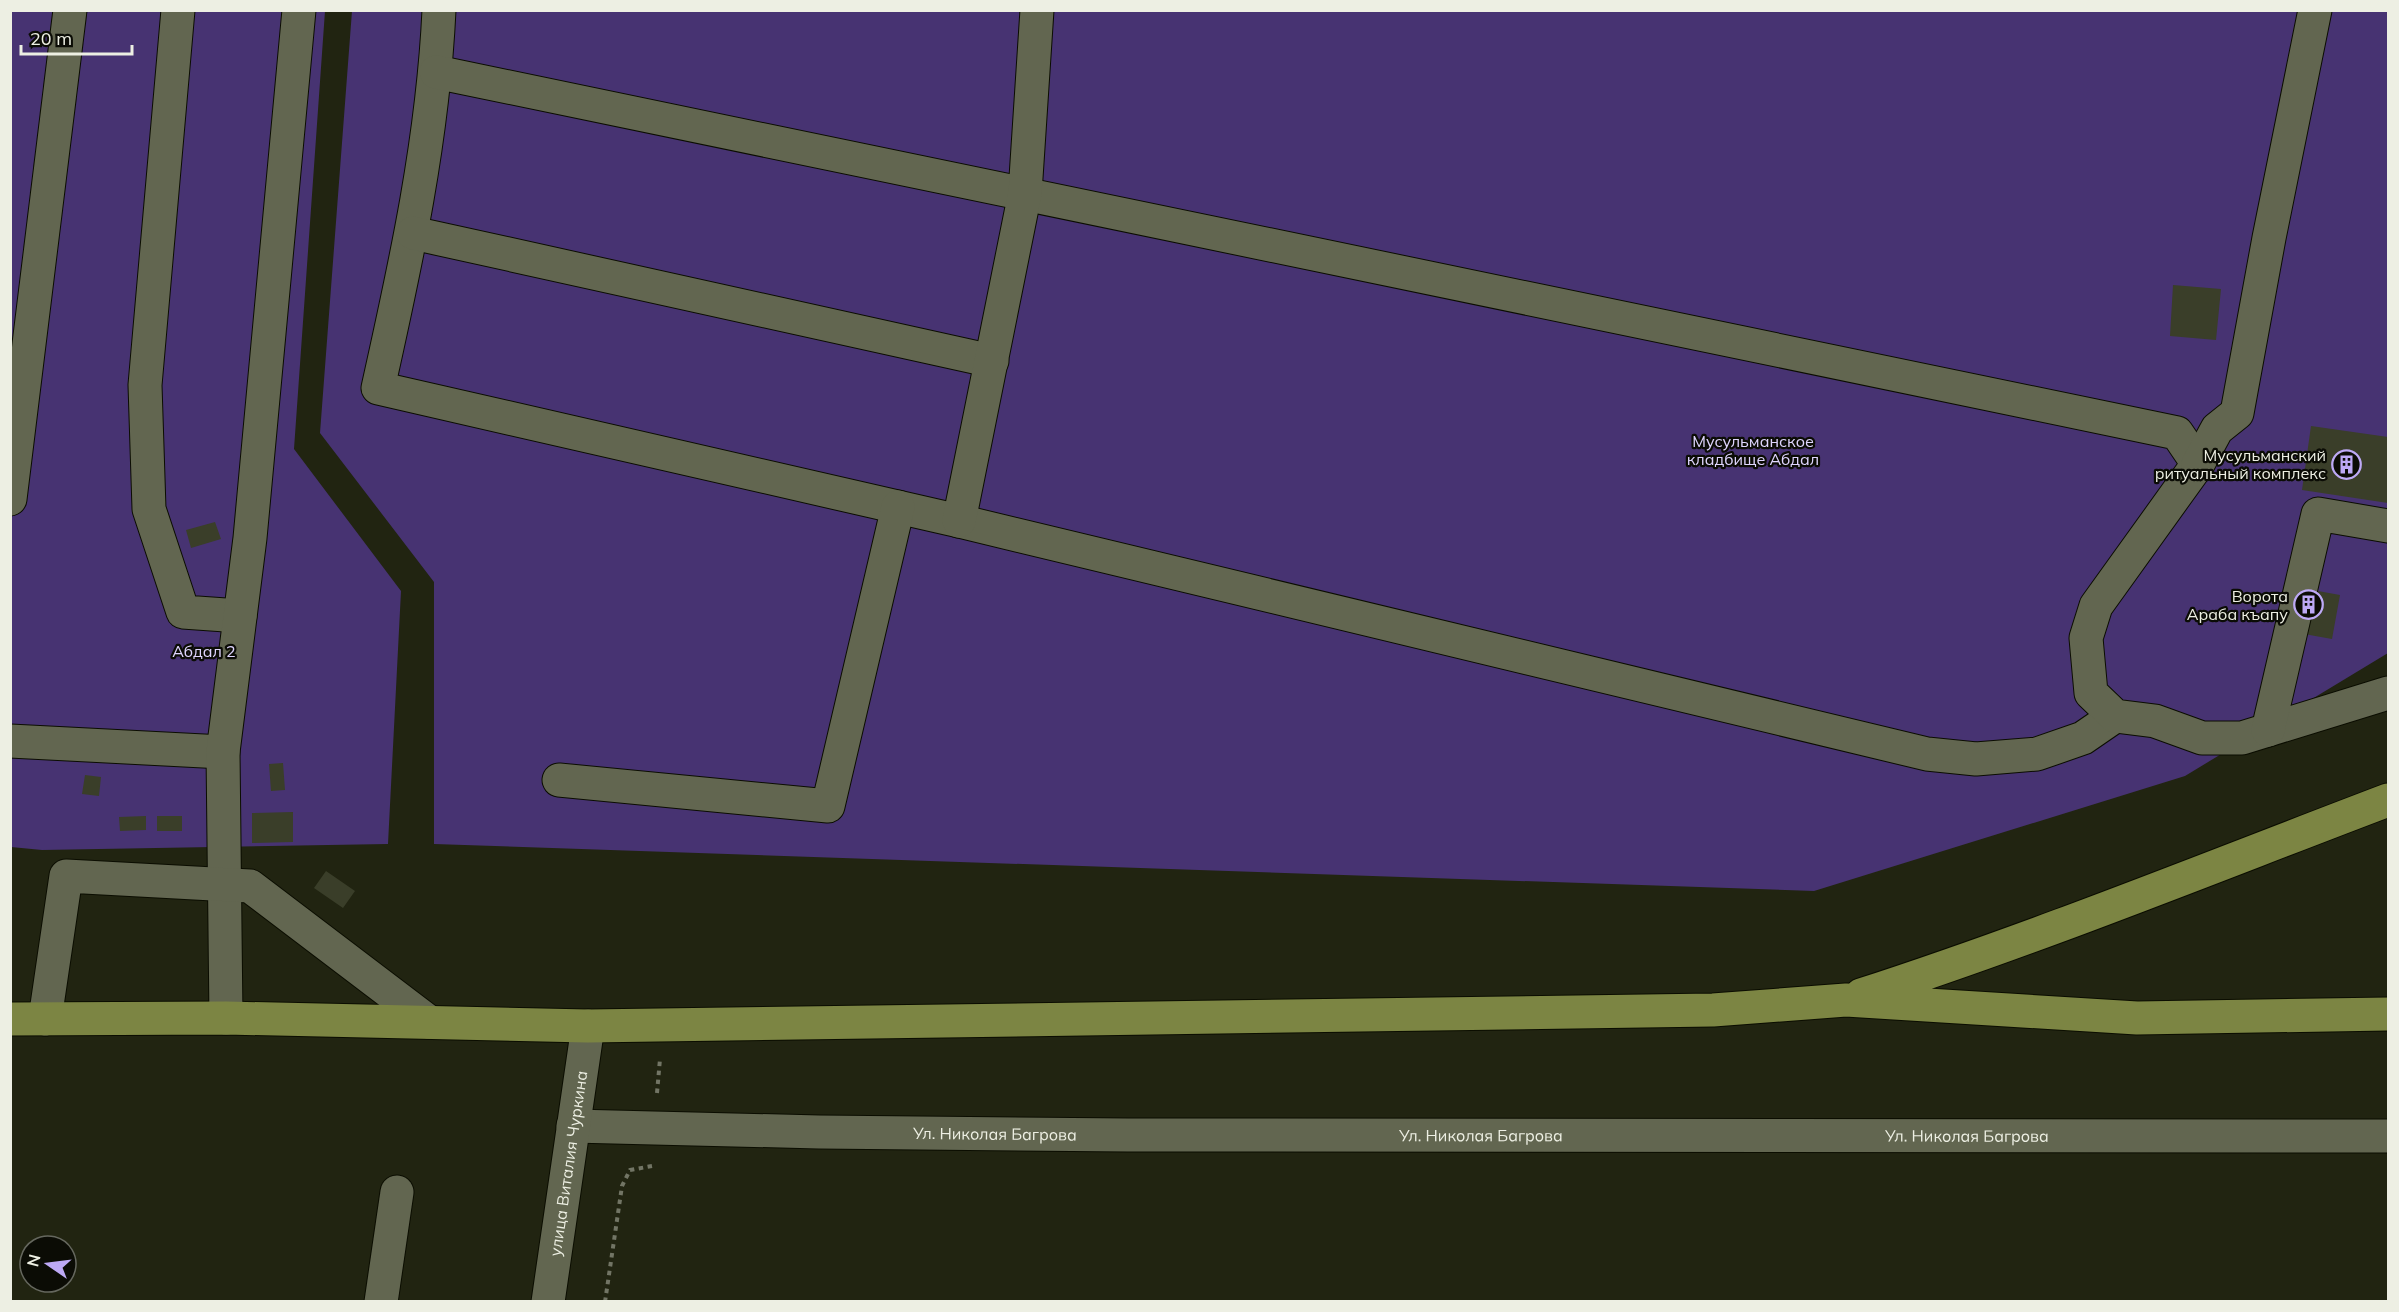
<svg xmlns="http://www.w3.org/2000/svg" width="2399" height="1312" viewBox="0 0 2399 1312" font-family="Mulish,sans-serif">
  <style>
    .green { fill: #473372 }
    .building { fill: #3a3e29 }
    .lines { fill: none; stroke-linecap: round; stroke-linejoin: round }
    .minor-casing { stroke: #0b0d00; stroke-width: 35 }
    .major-casing { stroke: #0b0d00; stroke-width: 35 }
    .path { stroke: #727565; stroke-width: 4; stroke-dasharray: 4.5 4.5; stroke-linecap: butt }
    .minor { stroke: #626650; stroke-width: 33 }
    .major { stroke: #7c8543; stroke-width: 33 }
    .labels { text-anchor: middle; stroke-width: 4.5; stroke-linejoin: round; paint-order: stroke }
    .park-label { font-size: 16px; fill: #e0d6ff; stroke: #0b0c05 }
    .poi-label { font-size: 16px; fill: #edefe3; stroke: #0b0c05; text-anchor: end }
    .street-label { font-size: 16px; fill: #edefe3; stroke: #0b0c05 }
  </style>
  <rect width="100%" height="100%" fill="#212411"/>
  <path class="green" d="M10 11H325L294 449 401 591 388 844 42 850 11 847Z
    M352 11H2388V653L2185 776 1814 891 434 844V582L320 433Z"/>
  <path class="building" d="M2173 285 2221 289 2216 340 2170 336Z
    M2311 426 2388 437V503L2302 490Z
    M215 522 221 539 191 548 186 530Z
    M2284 585 2340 595 2332 639 2276 629Z
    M283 763 285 790 271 791 269 764Z
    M85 775 101 777 99 796 82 794Z
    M293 812V842L252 843V813Z
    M146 816V830L120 831 119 817Z
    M157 816H182V831H157Z
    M326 871 355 891 343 908 314 888Z"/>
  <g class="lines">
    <defs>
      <g id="minor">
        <path d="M178 10 145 385 149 509 183 612 240 616"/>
        <path d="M439 10C433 139 406 263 378 388L959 521 1927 754 1976 759 2037 754 2083 738 2115 716"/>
        <path d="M436 72 2177 433 2198 464 2096 606 2086 638 2091 693 2115 716 2155 721 2202 738H2242L2388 693"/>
        <path d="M413 233 992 361"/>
        <path d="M2198 464 2217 429 2237 413 2269 238 2315 10"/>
        <path d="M10 499 70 10"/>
        <path d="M959 521 1025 193 1037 10"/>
        <path d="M2268 730 2318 514 2388 526"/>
        <path d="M10 741 223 752"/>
        <path d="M559 780 828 806 898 507"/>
        <path d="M226 1018 223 752 250 538 299 10"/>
        <path d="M45 1019 66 876 250 886 429 1022"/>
        <path id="s1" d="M573 1126 819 1132 1128 1135 2388 1136"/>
        <path d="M381 1302 397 1192"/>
        <path id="s2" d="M548 1302 588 1026"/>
      </g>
      <path id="major" d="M1861 995C2040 937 2214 866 2388 800
        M10 1019 226 1018 588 1026 1713 1010 1846 1000 2137 1018 2388 1014"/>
    </defs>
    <use href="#minor" class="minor-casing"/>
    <use href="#major" class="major-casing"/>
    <path class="path" d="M657 1093 660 1059
      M605 1302 622 1186 630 1170 652 1166"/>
    <use href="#minor" class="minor"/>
    <use href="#major" class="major"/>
  </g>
  <defs>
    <symbol id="building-ring" viewBox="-11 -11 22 22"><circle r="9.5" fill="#0b0c05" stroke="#bda9f5" stroke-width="1.5"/><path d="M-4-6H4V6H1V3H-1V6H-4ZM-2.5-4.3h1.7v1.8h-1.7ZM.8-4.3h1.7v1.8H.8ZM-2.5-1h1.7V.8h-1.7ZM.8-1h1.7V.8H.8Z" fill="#bda9f5"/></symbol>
  </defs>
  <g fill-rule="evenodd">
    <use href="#building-ring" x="2330" y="448" width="33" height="33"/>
    <use href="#building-ring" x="2292" y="588" width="33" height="33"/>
  </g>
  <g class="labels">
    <g class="park-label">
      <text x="1753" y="447">Мусульманское<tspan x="1753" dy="18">кладбище Абдал</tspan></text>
      <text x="204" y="657">Абдал 2</text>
    </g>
    <g class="poi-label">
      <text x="2326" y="461">Мусульманский<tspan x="2326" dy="18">ритуальный комплекс</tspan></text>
      <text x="2288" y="602">Ворота<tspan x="2288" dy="18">Араба къапу</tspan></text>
    </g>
    <g class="street-label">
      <text dy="6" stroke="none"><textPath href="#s1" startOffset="422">Ул. Николая Багрова</textPath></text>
      <text dy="6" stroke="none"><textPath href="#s1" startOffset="908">Ул. Николая Багрова</textPath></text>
      <text dy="6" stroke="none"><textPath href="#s1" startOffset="1394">Ул. Николая Багрова</textPath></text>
      <text dy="6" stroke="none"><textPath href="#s2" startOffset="140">улица Виталия Чуркина</textPath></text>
    </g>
  </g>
  <rect width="2399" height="1312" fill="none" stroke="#edefe3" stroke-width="24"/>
  <g transform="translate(48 1264) rotate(284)"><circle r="28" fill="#0b0c05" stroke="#65675e" stroke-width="1.5"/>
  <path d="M0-4.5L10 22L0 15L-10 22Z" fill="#bda9f5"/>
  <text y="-9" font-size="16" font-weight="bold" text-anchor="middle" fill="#edefe3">N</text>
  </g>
  <path d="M21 45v9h111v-9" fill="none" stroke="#edefe3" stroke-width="3"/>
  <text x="30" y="45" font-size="18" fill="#edefe3" stroke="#0b0c05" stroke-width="4.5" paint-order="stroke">20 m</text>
</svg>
